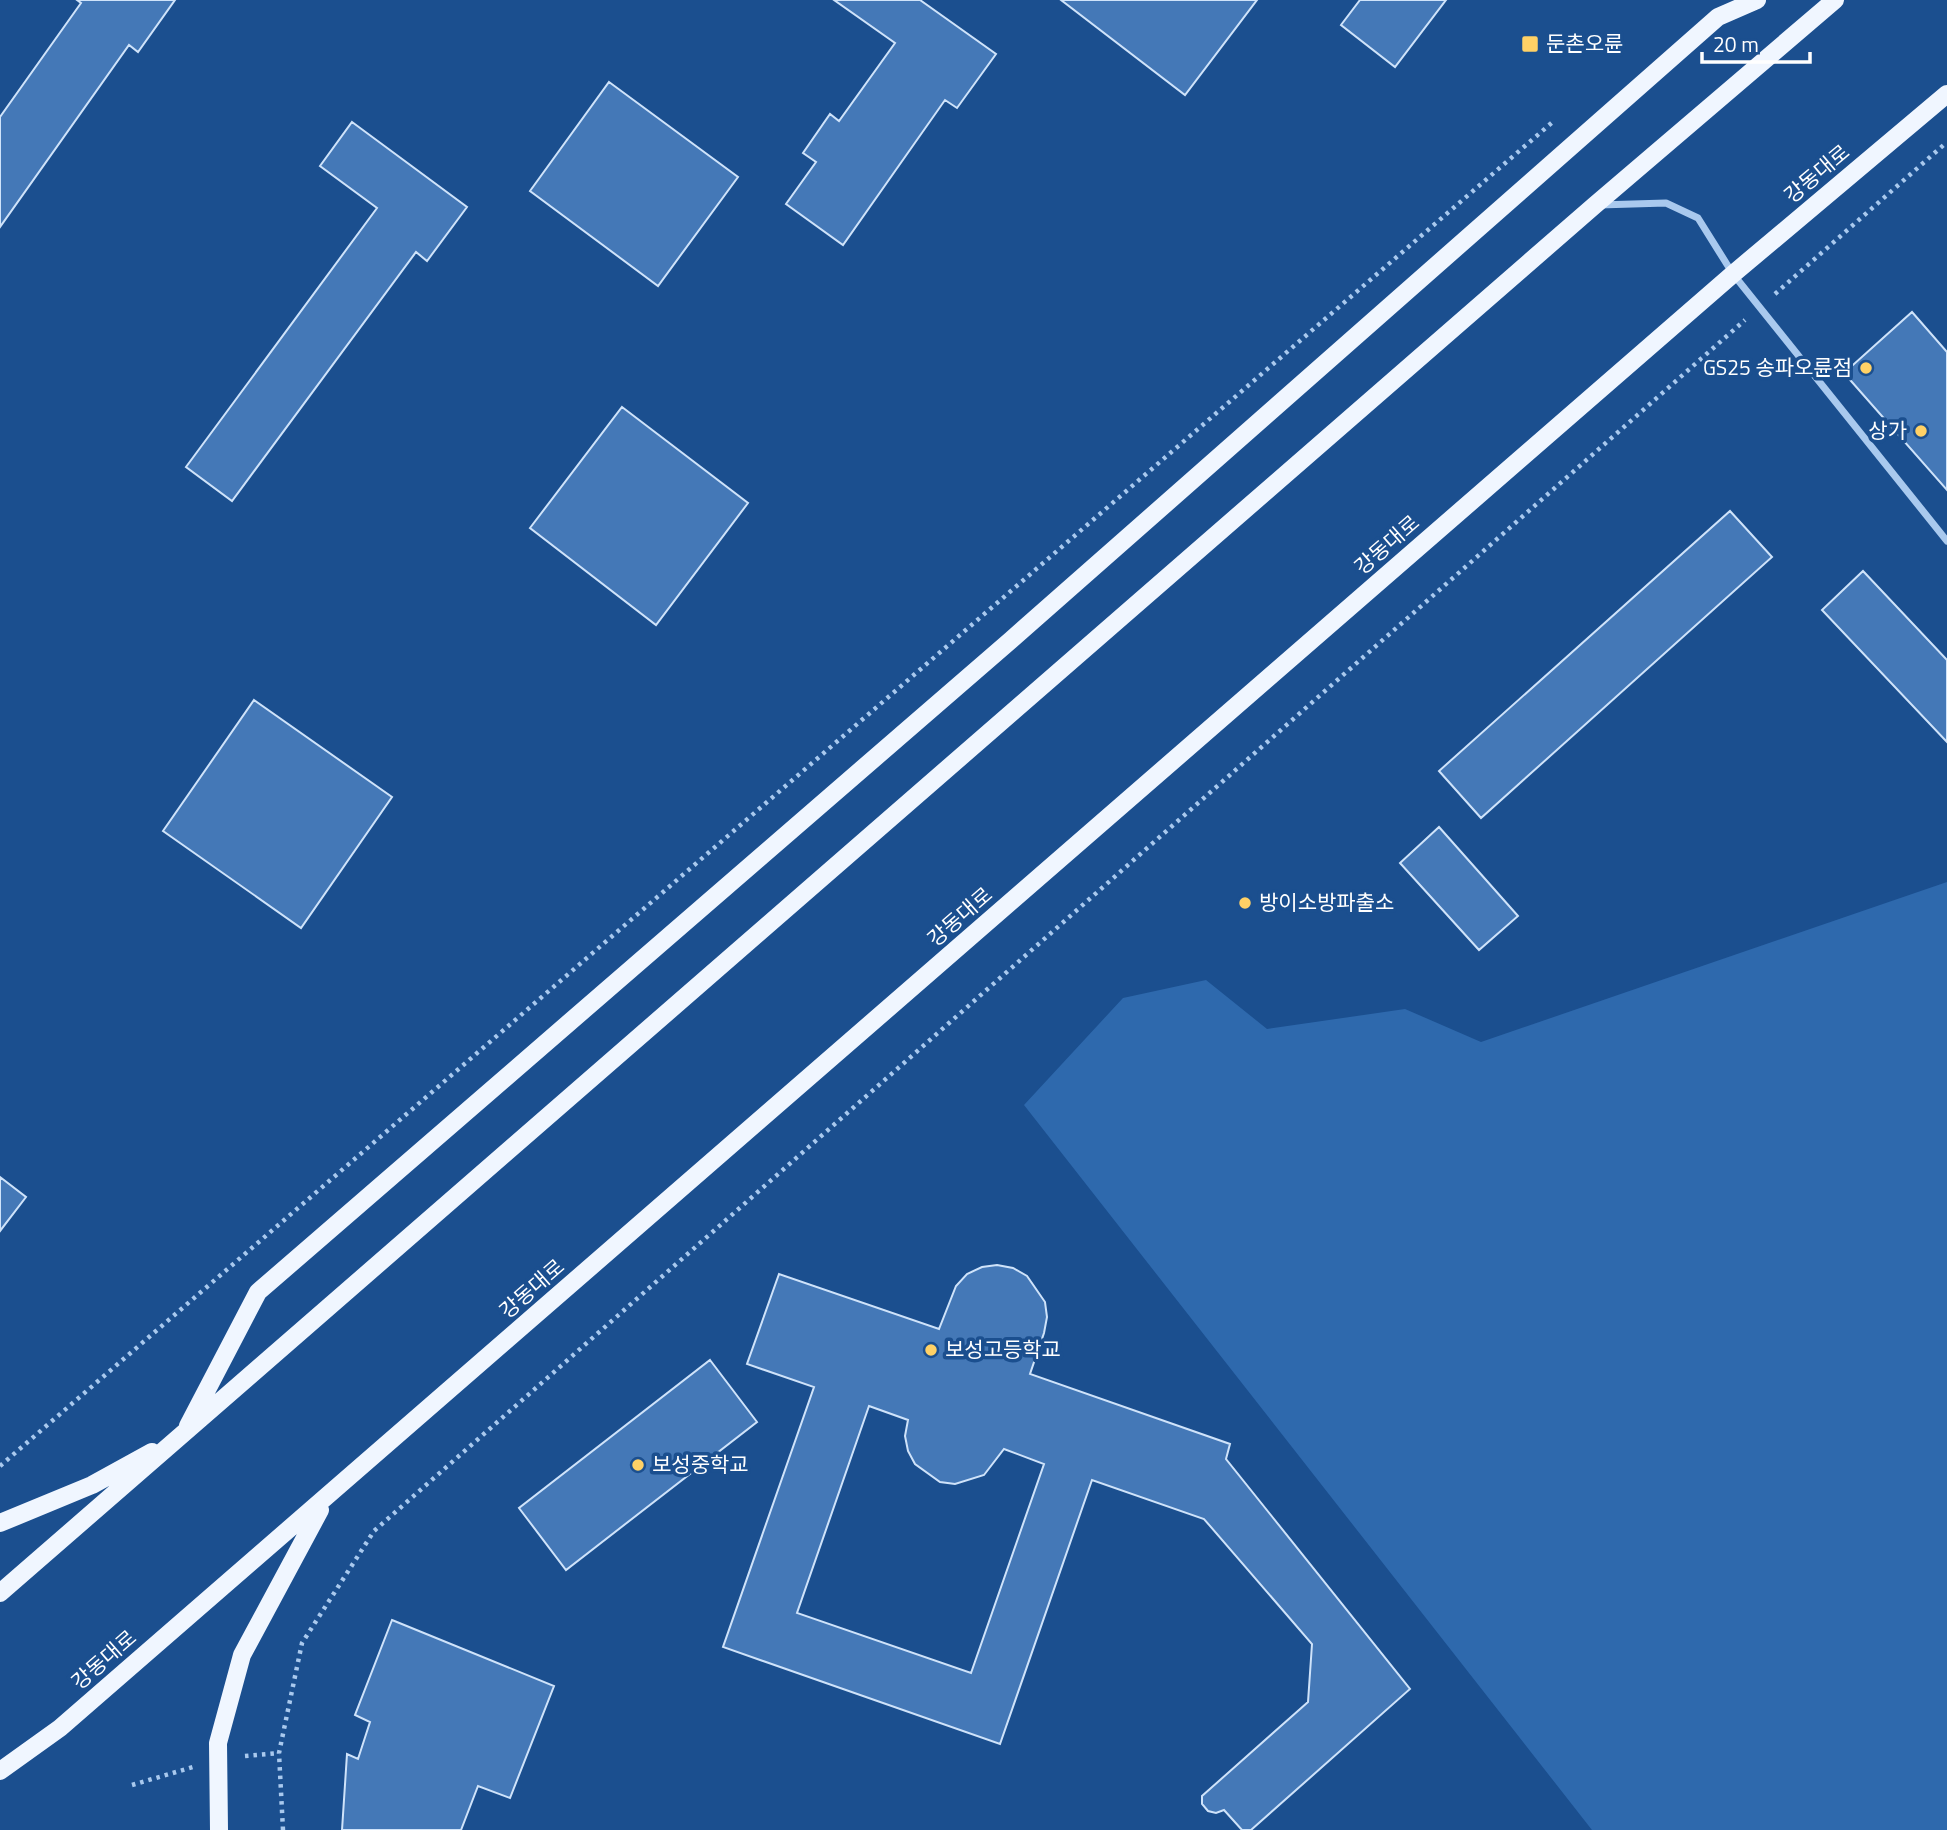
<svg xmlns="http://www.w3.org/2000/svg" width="1947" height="1830" viewBox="0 0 1947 1830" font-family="'Titillium Web','Noto Sans KR',sans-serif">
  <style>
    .green { fill: #2e69ad }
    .building { fill: #4478b7; stroke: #cfe3fa; stroke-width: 2; fill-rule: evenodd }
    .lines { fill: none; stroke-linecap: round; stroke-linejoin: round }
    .path { stroke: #a9c9ee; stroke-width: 4.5; stroke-dasharray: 3.5 5; stroke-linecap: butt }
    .minor { stroke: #a9c9ee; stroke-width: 7 }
    .primary { stroke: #f0f6ff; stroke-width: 18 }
    .poi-dot { fill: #ffd166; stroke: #1b4f8f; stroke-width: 2.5 }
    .labels { text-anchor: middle; stroke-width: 7; stroke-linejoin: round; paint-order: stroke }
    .poi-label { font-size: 21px; fill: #fff; stroke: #1b4f8f; text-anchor: start }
    .street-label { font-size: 21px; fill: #fff; stroke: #1b4f8f }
  </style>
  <rect width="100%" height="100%" fill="#1b4f8f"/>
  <path class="green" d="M1947 882V1830H1592L1024 1105 1123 998 1206 980 1267 1029 1405 1009 1481 1042Z"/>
  <path class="building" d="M77 0H175L138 52 129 45 0 227V117L81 3Z
    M834 0H920L996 54 957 108 945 100 843 245 786 204 816 162 803 153 830 114 839 121 895 43Z
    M1061 0H1257L1185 95Z
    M1360 0H1446L1395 67 1341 25Z
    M609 82 738 177 658 286 530 191Z
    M352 122 467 207 427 261 416 252 232 501 186 467 377 208 320 166Z
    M1912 312 1947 352V490L1844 373Z
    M622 407 748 503 656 625 530 528Z
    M1730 511 1772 557 1481 818 1439 771Z
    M1863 571 1947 660V742L1822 610Z
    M254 700 392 797 301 928 163 831Z
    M1439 827 1518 916 1479 950 1400 863Z
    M0 1177 26 1197 0 1231Z
    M997 1265 1013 1268 1027 1276 1045 1302 1047 1317 1044 1333 1030 1374 1230 1444 1226 1459 1410 1689 1251 1830H1242L1224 1810 1216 1813 1208 1811 1202 1804V1796L1308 1702 1312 1644 1204 1519 1092 1480 1000 1744 723 1647 814 1387 747 1364 779 1274 939 1329 956 1286 967 1274 982 1267ZM869 1406 908 1420 905 1436 908 1451 915 1464 940 1482 955 1484 984 1475 1004 1449 1044 1464 971 1673 797 1613Z
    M710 1360 757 1422 566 1570 519 1508Z
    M392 1620 554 1686 510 1798 478 1786 461 1830H342L347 1754 358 1759 370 1722 355 1715Z"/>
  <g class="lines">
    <path class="path" d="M1775 294 1947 142
      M0 1466 1555 120
      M245 1756 279 1753
      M132 1785 193 1767
      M283 1830 279 1753 302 1643 374 1531 1745 320"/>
    <path class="minor" d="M1599 205 1666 203 1698 218 1733 274 1947 541"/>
    <path class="primary" d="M188 1426 258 1292 1011 640 1718 17 1757 0
      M0 1523 92 1485 152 1452
      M0 1593 1595 205 1835 0
      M0 1771 60 1728 1733 274 1947 94
      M219 1830 218 1743 242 1655 320 1510"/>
  </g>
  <g class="poi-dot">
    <rect x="1521" y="35" width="18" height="18" rx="3.5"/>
    <circle cx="1866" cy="368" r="7"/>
    <circle cx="1921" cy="431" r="7"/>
    <circle cx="1245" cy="903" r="7"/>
    <circle cx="931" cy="1350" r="7"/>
    <circle cx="638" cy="1465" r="7"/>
  </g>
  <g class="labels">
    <g class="poi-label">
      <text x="1546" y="51">둔촌오륜</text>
      <text x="1852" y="375" text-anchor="end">GS25 송파오륜점</text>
      <text x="1907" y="438" text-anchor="end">상가</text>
      <text x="1259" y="910">방이소방파출소</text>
      <text x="945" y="1357">보성고등학교</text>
      <text x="652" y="1472">보성중학교</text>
    </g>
    <g class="street-label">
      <text transform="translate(1817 174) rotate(-40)" y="7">강동대로</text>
      <text transform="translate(1387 545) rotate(-41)" y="7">강동대로</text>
      <text transform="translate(960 917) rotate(-41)" y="7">강동대로</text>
      <text transform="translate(532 1289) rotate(-41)" y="7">강동대로</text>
      <text transform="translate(104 1660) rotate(-41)" y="7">강동대로</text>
    </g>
  </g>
  <path d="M1702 52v10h108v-10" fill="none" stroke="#ffffff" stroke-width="3.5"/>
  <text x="1713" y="52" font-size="21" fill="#ffffff" stroke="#1b4f8f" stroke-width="5" paint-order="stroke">20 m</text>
</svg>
